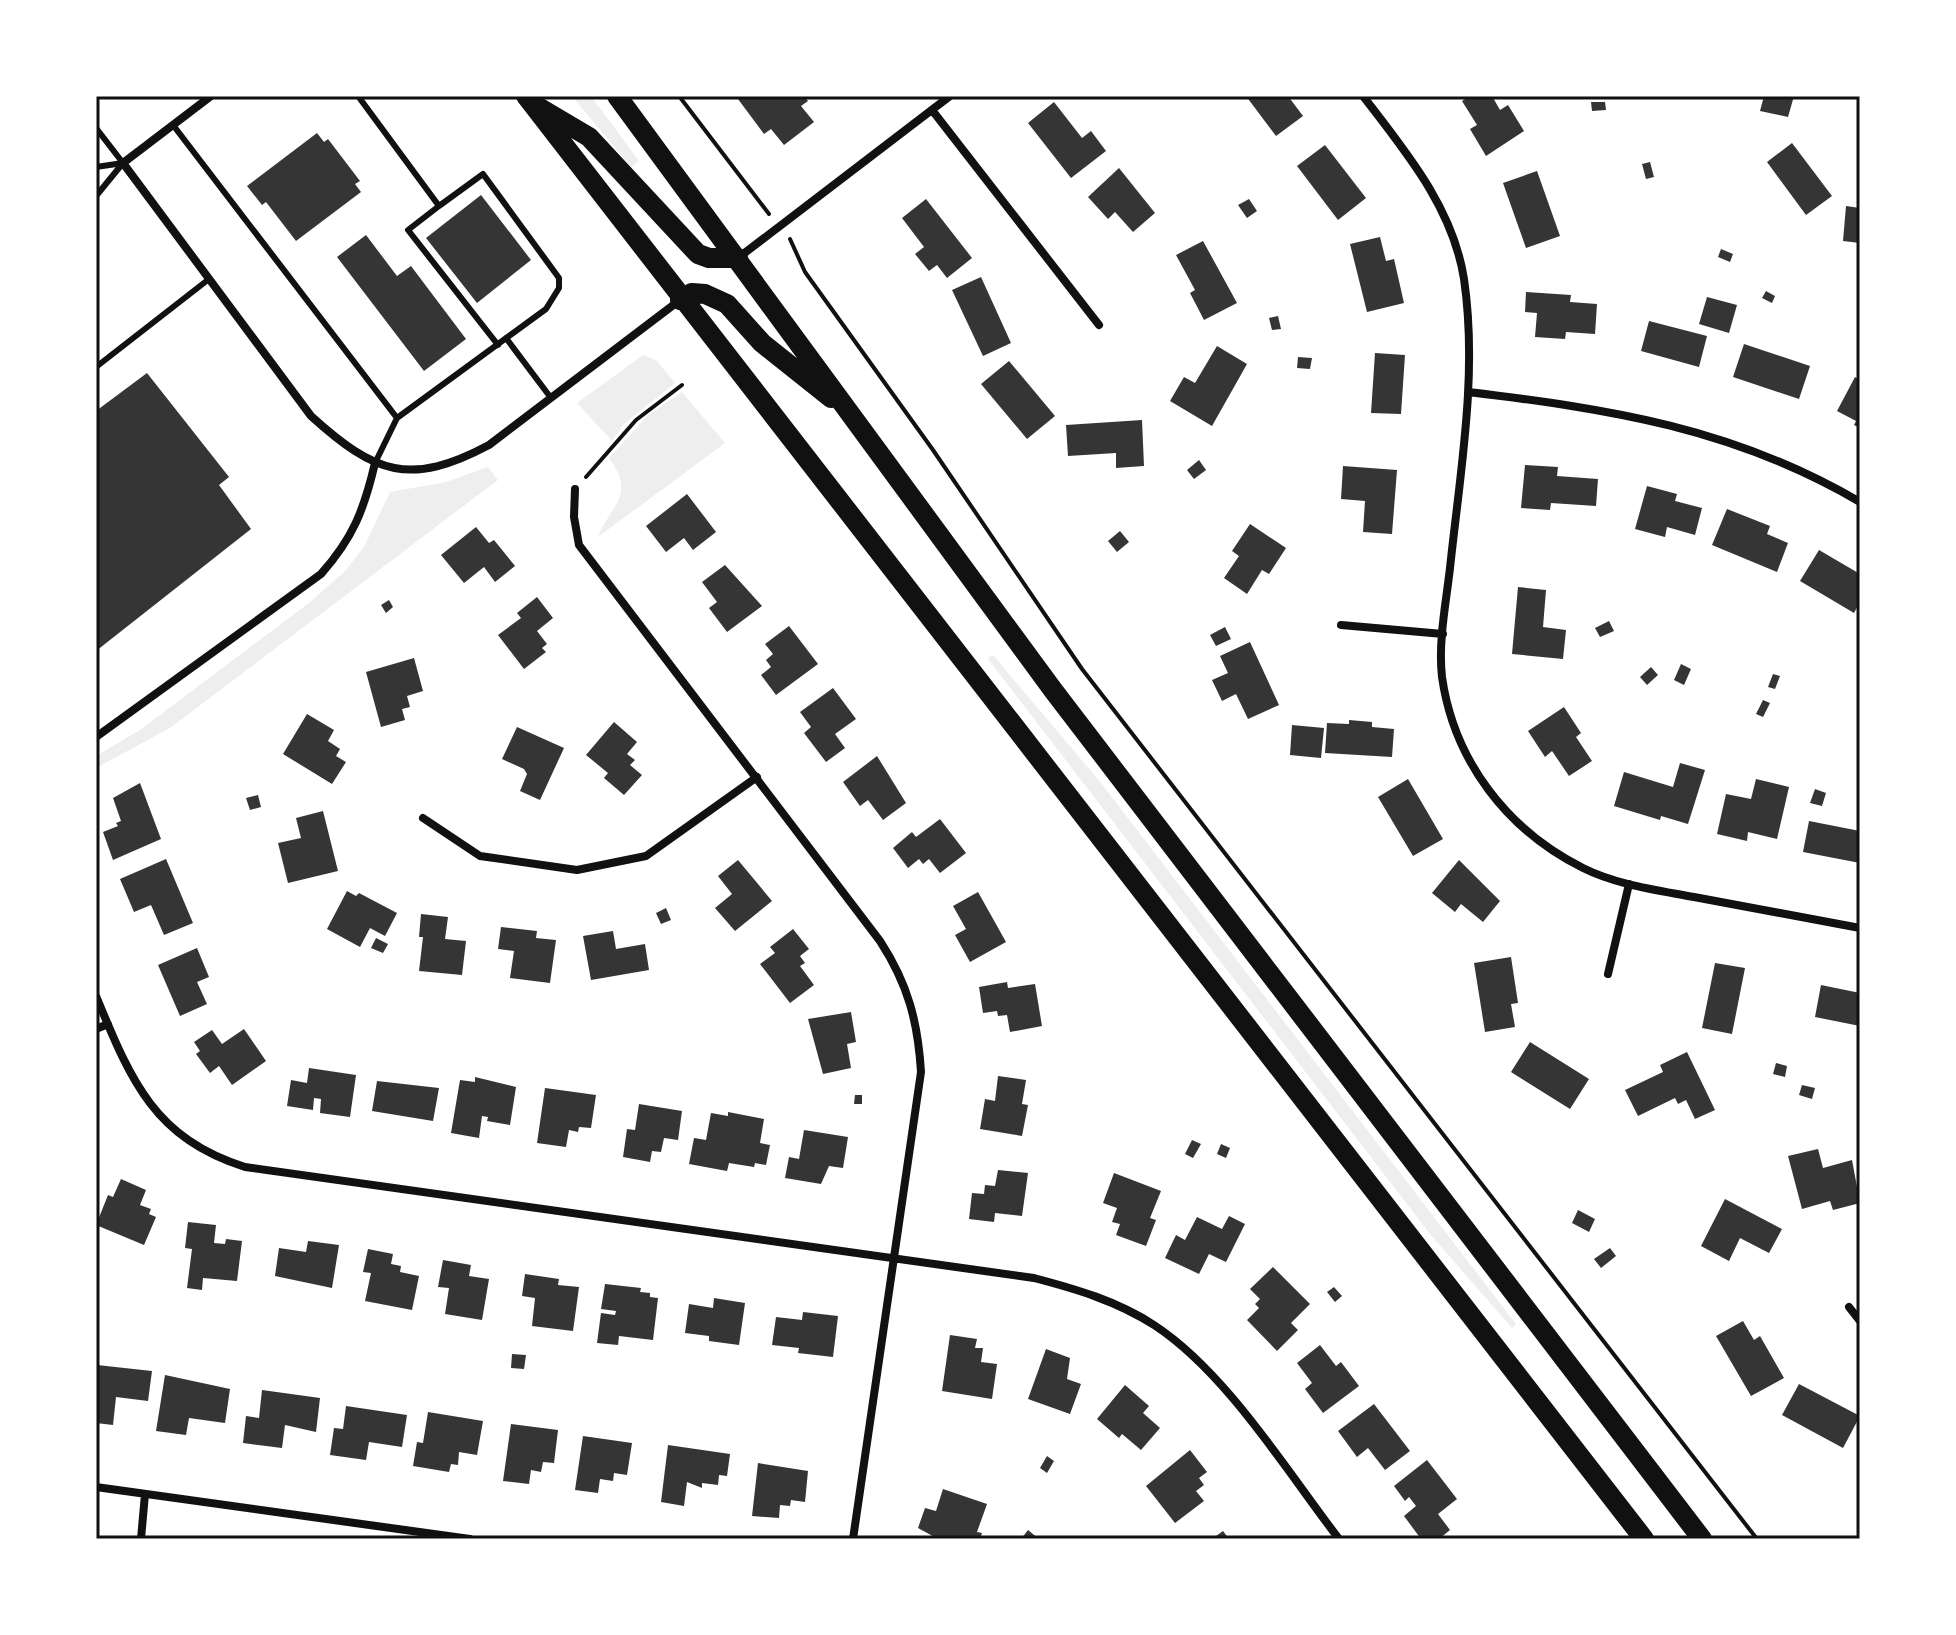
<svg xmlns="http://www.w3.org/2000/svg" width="1956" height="1635" viewBox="0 0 1956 1635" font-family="'Nunito Sans',sans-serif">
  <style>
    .green { fill: #eee }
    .building { fill: #353535 }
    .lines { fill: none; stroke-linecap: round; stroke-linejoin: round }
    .path { stroke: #111; stroke-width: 4 }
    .service { stroke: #111; stroke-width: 6 }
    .minor { stroke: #111; stroke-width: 8 }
    .primary { stroke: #111; stroke-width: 20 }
    .neatline { fill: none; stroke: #111; stroke-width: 3 }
  </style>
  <rect width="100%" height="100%" fill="#fff"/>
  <path class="green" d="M572 96H591L639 161 631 167Z
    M643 355 656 360 675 383 624 424 612 441 577 403Z
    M682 392 725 443 598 537C610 506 637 495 609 458L648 415Z
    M488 467 498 480 170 728 96 768V756L140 730 309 603 346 570 364 547 390 492 446 482Z
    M993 655 1101 783 1516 1324 1512 1328 1430 1234 988 659Z"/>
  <path class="building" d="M742 96H804L808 101 801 106 814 122 784 145 771 129 764 134 738 99Z
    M1246 96H1288L1303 116 1276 136Z
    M1470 96H1492L1500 110 1508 105 1524 131 1486 156 1470 129 1477 125 1462 101Z
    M1764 96H1794L1788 117 1760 111Z
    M1054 102 1082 138 1091 131 1106 151 1071 178 1028 123Z
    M1591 102H1605L1606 110 1592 111Z
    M317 133 324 142 328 139 360 181 355 184 361 192 296 241 266 202 262 205 247 186Z
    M1792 143 1832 196 1806 215 1767 162Z
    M1325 145 1366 198 1338 220 1297 166Z
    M1650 162 1654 177 1646 179 1642 164Z
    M1119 168 1155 213 1133 232 1115 212 1108 219 1088 197Z
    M1537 171 1560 236 1526 248 1503 183Z
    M481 195 531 260 477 303 426 238Z
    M926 199 972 258 947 278 937 265 929 271 915 254 924 247 902 218Z
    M1249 199 1257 211 1247 218 1238 205Z
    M1846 206 1860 208V243L1843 241Z
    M366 235 397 276 411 266 466 339 424 371 337 257Z
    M1380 237 1386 261 1394 259 1404 303 1367 312 1350 244Z
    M1203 241 1237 303 1204 320 1190 293 1195 290 1176 255Z
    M1721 249 1733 254 1730 262 1718 257Z
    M981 277 1011 343 983 356 952 290Z
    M1766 291 1775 296 1772 303 1762 298Z
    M1526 292 1571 295 1570 302 1597 304 1595 334 1566 332 1565 339 1535 337 1537 313 1525 312Z
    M1707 297 1737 305 1729 333 1699 324Z
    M1278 316 1281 329 1272 330 1269 318Z
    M1649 321 1707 336 1699 367 1641 351Z
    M1744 344 1810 366 1799 399 1733 377Z
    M1217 346 1247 364 1212 426 1170 401 1184 377 1195 383Z
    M1375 353 1405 355 1401 414 1371 413Z
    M1298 357 1312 358 1310 369 1297 368Z
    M1009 361 1055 416 1027 439 981 384Z
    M147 373 229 477 219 485 251 529 96 651V411Z
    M1855 377 1860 380V428L1854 425 1856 421 1837 411Z
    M1142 420 1144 466 1116 468V453L1068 456 1066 425Z
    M1199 460 1206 470 1194 479 1187 470Z
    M1525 465 1558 467 1557 476 1598 479 1596 506 1551 503 1550 510 1521 508Z
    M1343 466 1397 470 1392 534 1363 532 1365 501 1341 499Z
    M1647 486 1677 494 1675 501 1702 508 1695 535 1667 527 1665 537 1635 529Z
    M687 494 716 532 693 550 684 538 666 552 646 526Z
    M1727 509 1770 526 1767 534 1788 543 1777 572 1712 545Z
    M1250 524 1286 548 1269 574 1262 570 1247 594 1224 578 1239 556 1232 551Z
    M476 527 489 543 494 540 515 566 495 582 484 567 464 583 441 555Z
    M1120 531 1129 542 1117 552 1108 541Z
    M1819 550 1860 574V602L1854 613 1800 581Z
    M725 565 762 606 727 632 709 608 717 602 702 582Z
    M1518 587 1546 590 1543 627 1566 630 1563 659 1512 654Z
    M537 597 553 618 537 631 547 644 542 648 546 652 524 669 498 635 521 618 517 613Z
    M389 600 393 607 386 613 381 605Z
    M1609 621 1614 631 1600 637 1595 628Z
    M789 626 818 664 776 695 761 675 771 667 766 660 773 654 765 644Z
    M1225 627 1231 639 1216 646 1210 635Z
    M1250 642 1279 705 1248 719 1236 694 1222 701 1212 680 1228 673 1220 656Z
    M414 658 423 691 407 696 410 707 402 709 405 720 381 727 366 672Z
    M1681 664 1691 669 1684 685 1674 680Z
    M1651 667 1658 675 1647 685 1640 677Z
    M1773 674 1780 676 1775 689 1768 687Z
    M833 688 856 719 835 734 845 748 826 762 804 733 811 727 800 712Z
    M1763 700 1770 703 1763 717 1756 714Z
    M1564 707 1581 733 1576 737 1592 761 1569 776 1552 751 1545 757 1528 731Z
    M307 714 334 730 328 741 340 749 336 756 346 762 332 784 283 754Z
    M1349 720 1372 722V727L1394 729 1392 757 1325 753 1327 723 1349 724Z
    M614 722 637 742 627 754 635 760 630 765 642 775 624 795 604 778 608 773 586 755Z
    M1292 725 1324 728 1321 758 1290 755Z
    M517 727 564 748 540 800 520 791 527 774 524 769 502 759Z
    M877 756 906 803 883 820 868 800 860 806 843 782Z
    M1680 763 1705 770 1688 824 1661 816 1660 820 1614 806 1624 772 1673 787Z
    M1408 779 1443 839 1413 856 1378 797Z
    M1756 779 1789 787 1777 839 1748 832 1747 841 1717 834 1726 794 1751 799Z
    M140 783 161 839 113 860 103 832 118 826 116 823 121 821 113 798Z
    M1815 789 1826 793 1822 806 1810 803Z
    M258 795 261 807 250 810 246 798Z
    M323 811 338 871 288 883 278 843 301 838 296 818Z
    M940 819 966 853 940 873 929 859 923 864 919 859 908 868 893 848 912 832 916 837Z
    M1809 821 1860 831V863L1803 852Z
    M166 859 193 923 164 935 151 905 134 912 120 879Z
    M738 860 772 901 735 931 715 908 732 894 718 876Z
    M1459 860 1500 901 1483 922 1461 904 1455 912 1432 893Z
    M347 891 356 896 359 893 397 913 385 936 370 928 360 947 327 929Z
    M978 892 1006 942 970 962 955 935 966 929 953 906Z
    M666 908 671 920 661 924 656 913Z
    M421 914 448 917 445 939 466 941 462 975 419 971 423 937H419Z
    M501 927 537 931 536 938 556 940 550 983 510 978 514 951 498 949Z
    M793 929 809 949 800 956 805 963 800 966 814 985 790 1003 760 964 775 953 770 947Z
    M613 931 616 949 645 944 649 970 591 980 583 936Z
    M376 938 388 944 383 953 371 948Z
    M197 948 209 977 197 982 207 1004 180 1016 158 965Z
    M1511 957 1518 1003 1511 1004 1515 1027 1485 1032 1474 963Z
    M1715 963 1745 968 1732 1034 1702 1028Z
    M1007 982 1008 988 1035 984 1042 1026 1010 1032 1007 1015 998 1016 997 1011 983 1013 979 987Z
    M1821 985 1860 993V1026L1815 1017Z
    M851 1012 856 1042 847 1044 851 1068 823 1074 808 1019Z
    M244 1029 266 1061 232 1085 219 1066 210 1073 196 1054 200 1051 194 1042 212 1030 222 1044Z
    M1530 1042 1589 1079 1570 1109 1511 1072Z
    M1687 1052 1715 1110 1695 1119 1686 1100 1678 1104 1675 1098 1638 1116 1625 1090 1663 1072 1660 1065Z
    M1776 1063 1787 1066 1785 1077 1773 1074Z
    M309 1068 356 1075 350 1117 320 1113 321 1099 314 1098 313 1110 287 1106 291 1080 307 1083Z
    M998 1076 1026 1080 1022 1104 1028 1105 1022 1136 980 1129 985 1099 995 1101Z
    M475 1077 516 1087 510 1125 487 1121 488 1117 482 1116 479 1138 451 1133 460 1080 475 1082Z
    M377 1081 439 1088 433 1121 372 1111Z
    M1802 1085 1815 1088 1812 1099 1799 1095Z
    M545 1088 596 1095 591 1128 579 1127 578 1132 569 1130 566 1147 537 1143Z
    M855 1095H862V1104H854Z
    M639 1104 682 1111 678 1140 664 1138 661 1152 652 1151 650 1162 623 1157 627 1129 635 1130Z
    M728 1112 764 1119 760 1143 770 1145 766 1165 755 1163 754 1167 729 1163 727 1171 689 1164 694 1138 706 1140 711 1113 728 1116Z
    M804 1130 848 1137 843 1168 829 1166 821 1184 785 1178 789 1157 799 1159Z
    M1192 1140 1201 1144 1193 1158 1185 1154Z
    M1221 1144 1230 1148 1226 1158 1217 1154Z
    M1818 1149 1823 1168 1852 1160 1860 1203 1833 1210 1830 1201 1802 1209 1788 1156Z
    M998 1170 1028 1173 1022 1216 995 1213 994 1222 969 1219 972 1193 984 1194 985 1185 995 1186Z
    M1114 1173 1161 1191 1150 1218 1156 1220 1146 1246 1116 1235 1120 1224 1112 1222 1117 1208 1103 1203Z
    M121 1179 146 1190 140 1205 151 1209 149 1214 156 1217 144 1245 96 1225 108 1195 113 1197Z
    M1725 1199 1782 1229 1769 1253 1740 1238 1729 1261 1701 1246Z
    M1578 1210 1595 1219 1589 1232 1572 1223Z
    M1229 1216 1245 1224 1226 1262 1209 1254 1199 1274 1165 1258 1176 1235 1185 1240 1197 1217 1222 1229Z
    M188 1222 216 1225 214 1243 225 1244 226 1239 242 1241 237 1281 203 1278 202 1290 187 1288 192 1249 185 1248Z
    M308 1241 339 1245 332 1288 275 1276 279 1248 306 1252Z
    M1610 1248 1616 1256 1601 1268 1594 1259Z
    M368 1249 393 1254 391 1264 401 1266 400 1272 419 1276 412 1310 365 1301 371 1273 363 1272Z
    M443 1260 471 1265 469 1276 489 1279 482 1320 445 1314 449 1288 438 1287Z
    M1273 1267 1310 1304 1291 1323 1298 1330 1277 1351 1247 1320 1259 1308 1255 1304 1260 1299 1250 1289Z
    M525 1274 559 1279 558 1285 579 1287 573 1331 532 1326 535 1298 522 1296Z
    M605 1284 641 1288 640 1292 650 1293V1297L658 1298 653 1340 619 1336 618 1345 597 1343 601 1313 615 1315 616 1311 601 1309Z
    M1334 1287 1342 1296 1335 1302 1327 1292Z
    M714 1298 745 1303 739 1345 709 1341V1336L685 1333 689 1304 713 1308Z
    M803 1312 838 1316 833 1357 798 1353 799 1348 772 1345 776 1317 802 1320Z
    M1743 1321 1754 1340 1760 1336 1784 1378 1751 1396 1716 1336Z
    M950 1335 977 1339 975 1348H983L981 1362 997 1364 992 1399 942 1391Z
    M1320 1345 1336 1366 1341 1362 1359 1386 1323 1413 1305 1389 1312 1383 1297 1363Z
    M1046 1349 1070 1358 1067 1379 1081 1384 1070 1414 1028 1399Z
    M512 1354 526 1355 524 1369 511 1368Z
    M97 1365 152 1371 148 1401 116 1397 113 1425 96 1423Z
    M165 1375 230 1389 225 1423 189 1418 186 1435 156 1431Z
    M1799 1384 1860 1416 1843 1448 1782 1415Z
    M1125 1385 1149 1406 1143 1413 1160 1428 1141 1450 1122 1434 1119 1438 1097 1419Z
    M262 1390 320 1398 316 1432 285 1425 282 1448 243 1443 246 1416 259 1418Z
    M1374 1404 1410 1451 1385 1470 1368 1448 1357 1457 1338 1431Z
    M346 1406 407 1415 402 1447 369 1442 366 1460 330 1455 334 1428 343 1429Z
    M428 1412 483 1421 477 1455 459 1452 458 1465 451 1464 449 1472 413 1466 417 1442 423 1443Z
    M511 1424 558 1430 554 1463 543 1462 541 1472 531 1470 529 1484 503 1481Z
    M583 1436 632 1443 627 1475 614 1473 613 1481 600 1479 598 1493 575 1490Z
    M668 1445 730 1454 727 1476 719 1475 718 1485 702 1483V1488L687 1482 684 1506 661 1502Z
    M1190 1450 1207 1472 1199 1478 1204 1485 1196 1491 1204 1501 1175 1523 1146 1486Z
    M1047 1456 1054 1461 1047 1473 1040 1468Z
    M1427 1460 1457 1499 1438 1514 1450 1530 1439 1539H1421L1404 1516 1416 1506 1409 1497 1405 1501 1394 1486Z
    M758 1463 808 1471 805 1502 791 1500 790 1506 780 1505 779 1518 752 1516Z
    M943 1489 987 1504 977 1532 982 1533 980 1539H938L918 1528 925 1508 936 1511Z
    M1028 1530 1039 1539H1021Z
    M1223 1531 1229 1539H1212Z"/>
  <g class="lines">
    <path class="path" d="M679 96 769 214
      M790 239 805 272 933 450 1082 669 1757 1539
      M586 477 636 420 682 385"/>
    <path class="service" d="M358 96 439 206 483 174 559 278V288L546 309 397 418
      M173 125 397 418 375 463
      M96 128 123 163
      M96 167 123 163
      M96 196 123 163
      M439 206 408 230 498 345
      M506 338 551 398
      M96 367 209 279"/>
    <path class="minor" d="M211 96 123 163 311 416C375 474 410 487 489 445L680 300
      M1363 96C1406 152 1453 208 1464 279 1478 374 1460 473 1450 568 1446 603 1438 642 1442 677 1454 761 1507 830 1583 868 1617 885 1657 890 1694 897 1749 907 1805 918 1860 928
      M932 110 1099 325
      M738 258 950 96
      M1468 392C1610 409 1734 428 1860 502
      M575 489 574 517 579 545 880 941C908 984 918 1022 921 1072L853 1539
      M1341 625 1443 634
      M96 737 321 574C353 538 364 510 375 463
      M423 818 480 856 577 870 646 856 757 777
      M1608 974 1629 884
      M96 996C130 1078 153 1138 245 1167L1034 1278C1076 1289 1117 1301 1154 1325 1226 1372 1286 1470 1339 1539
      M96 1029 108 1024
      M1849 1307 1860 1321
      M96 1487 470 1539
      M141 1539 145 1494"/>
    <path class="primary" d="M526 96 1644 1539
      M617 96 1053 690 1702 1539
      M540 108 589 137 698 254 709 258H738
      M680 300 692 293 705 294 727 304 762 343 831 398"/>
  </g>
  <rect width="1956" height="1635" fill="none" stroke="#ffffff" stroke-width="196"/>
  <rect x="98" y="98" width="1760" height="1439" class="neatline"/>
</svg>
